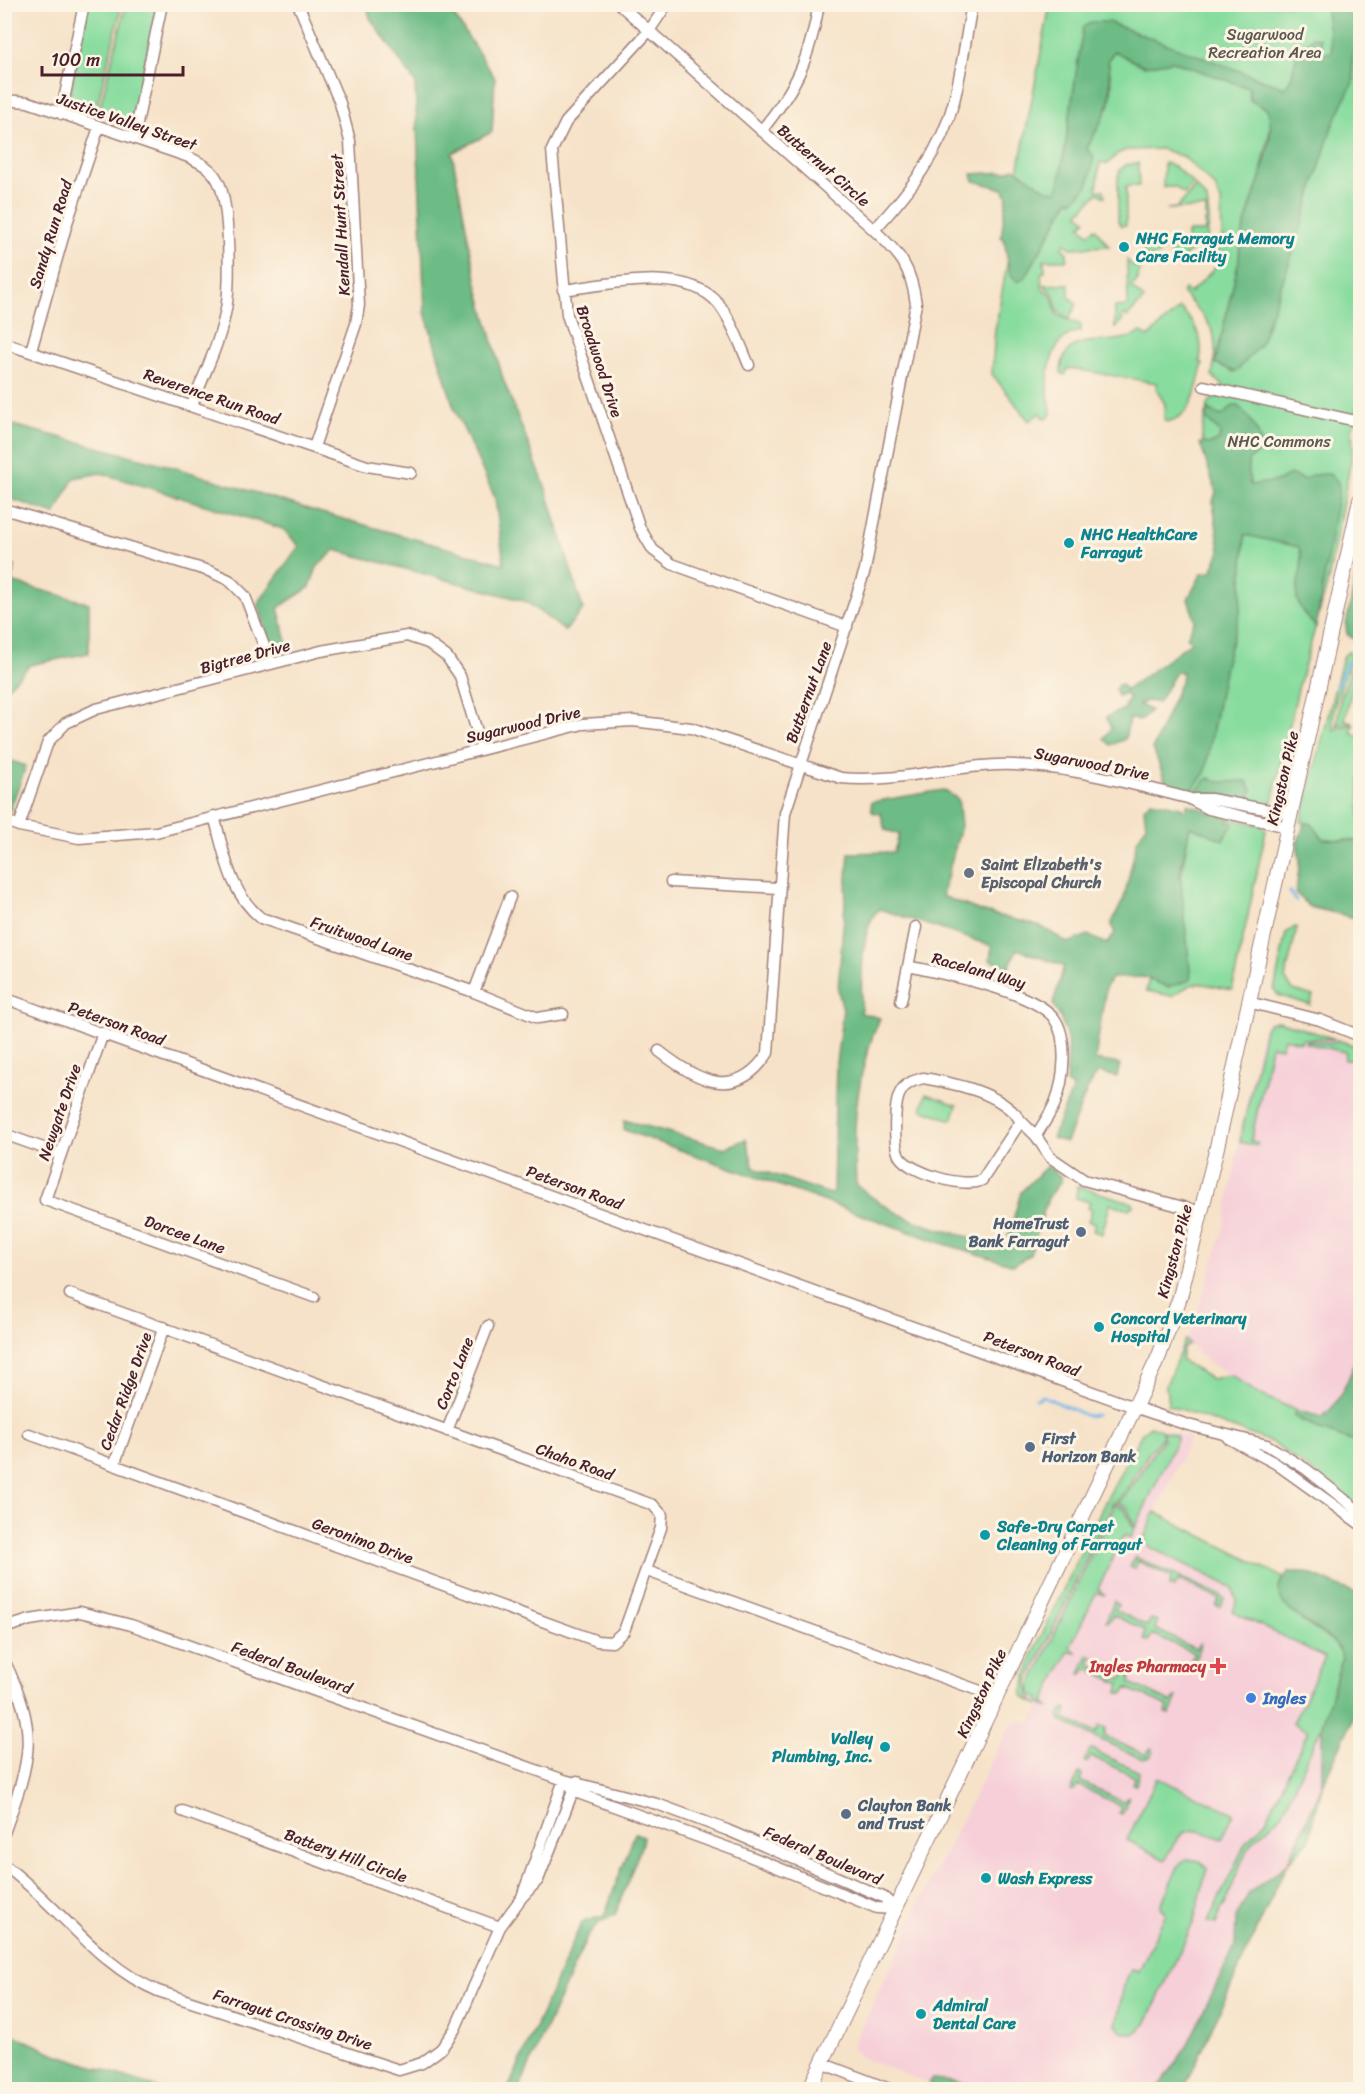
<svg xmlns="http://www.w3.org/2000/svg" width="1365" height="2094" viewBox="0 0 1365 2094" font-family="Sriracha,sans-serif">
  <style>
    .built { fill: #f6cfd8 }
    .green { fill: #87dc9e; stroke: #687e64; stroke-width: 1.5 }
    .forest { fill: #6dbc85; stroke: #5c6e58; stroke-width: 1.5 }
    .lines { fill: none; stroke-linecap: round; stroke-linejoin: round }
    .stream { stroke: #74b6e9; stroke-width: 3 }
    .minor-casing { stroke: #a0807a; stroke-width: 13 }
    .major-casing { stroke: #a0807a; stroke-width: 16 }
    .minor { stroke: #fff; stroke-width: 10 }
    .major { stroke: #fff; stroke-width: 14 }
    .culture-dot { fill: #0f9aa8; stroke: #fcf5e5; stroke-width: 2 }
    .worship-dot { fill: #6b7280; stroke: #fcf5e5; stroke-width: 2 }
    .service-dot { fill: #5c6f8a; stroke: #fcf5e5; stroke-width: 2 }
    .health-dot { fill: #e0444e; stroke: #fcf5e5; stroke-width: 2 }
    .shop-dot { fill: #3f7fe0; stroke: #fcf5e5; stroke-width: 2 }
    .labels { text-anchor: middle; stroke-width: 6; stroke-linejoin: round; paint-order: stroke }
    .park-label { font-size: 16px; fill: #5c584e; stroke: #fcf5e5 }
    .street-label { font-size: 16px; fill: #4a1f2b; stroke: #fcf5e5 }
    .culture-label { font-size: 16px; font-weight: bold; fill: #0d838f; stroke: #fcf5e5; text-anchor: start }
    .worship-label { font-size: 16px; font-weight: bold; fill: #5b616d; stroke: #fcf5e5; text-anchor: start }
    .service-label { font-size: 16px; font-weight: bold; fill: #4e5e75; stroke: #fcf5e5; text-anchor: start }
    .health-label { font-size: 16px; font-weight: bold; fill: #be3a42; stroke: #fcf5e5; text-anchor: end }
    .shop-label { font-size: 16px; font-weight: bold; fill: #366cbe; stroke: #fcf5e5; text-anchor: start }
  </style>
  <rect width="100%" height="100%" fill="#fcf5e5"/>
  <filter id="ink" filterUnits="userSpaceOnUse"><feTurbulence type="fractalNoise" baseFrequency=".0167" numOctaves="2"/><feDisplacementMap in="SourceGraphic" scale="12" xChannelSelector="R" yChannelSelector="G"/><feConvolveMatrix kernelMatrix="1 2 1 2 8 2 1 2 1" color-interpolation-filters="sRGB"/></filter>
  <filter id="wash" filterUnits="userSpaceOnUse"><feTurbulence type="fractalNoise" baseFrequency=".008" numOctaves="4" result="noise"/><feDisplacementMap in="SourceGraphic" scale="24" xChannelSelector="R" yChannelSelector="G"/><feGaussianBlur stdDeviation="1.35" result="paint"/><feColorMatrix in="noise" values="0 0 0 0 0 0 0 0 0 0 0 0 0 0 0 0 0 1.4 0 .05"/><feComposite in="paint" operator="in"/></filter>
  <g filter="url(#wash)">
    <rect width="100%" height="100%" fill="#f6e2c8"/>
    <path class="built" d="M1277 1019 1360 1046V1346L1356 1362 1330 1412 1322 1417 1295 1410 1257 1393 1206 1360 1185 1340 1192 1331 1225 1223 1241 1128 1262 1031 1266 1023Z
      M1161 1428 1190 1438 1156 1512 1282 1577 1278 1592 1335 1643 1322 1741V1795L1309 1841 1290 1862 1249 1893 1236 1918 1235 1945 1186 2048 1157 2089 984 2090 954 2081 933 2079 928 2083 860 2057 852 2048 853 2045 908 1931 907 1927 1009 1727 1016 1722 1032 1723 1040 1705 1032 1701 1028 1693 1035 1669 1108 1513 1125 1494 1149 1454 1164 1437Z"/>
    <path class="green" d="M88 5H122L95 113 68 103Z
      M126 5H158L131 125 98 114Z
      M1050 5H1360V406L1357 409 1352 432 1353 449 1327 585 1298 689 1272 802 1267 805 1190 792 1225 551 1224 501 1204 454 1202 433 1208 404 1213 398 1219 397 1223 385 1212 376C1221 329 1212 327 1182 292L1185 289 1190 293 1219 264 1214 258 1222 240 1221 201 1215 187 1184 157 1161 149 1126 150 1117 154 1108 164 1100 162 1097 190H1104L1105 197 1098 193 1079 213 1086 220 1080 226 1088 234 1095 228 1109 246 1071 248 1065 243 1062 247 1067 253V260H1044L1045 272 1041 273 1042 288 1051 295 1057 315 1081 325V331C1053 334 1046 369 1048 393 1048 401 1053 409 1050 416L1045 419 1040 413 1029 421 992 374 995 330 1008 259 1010 274 1026 276 1068 202 1087 148 1110 104 1112 84 1108 60 1114 51 1143 66 1172 61 1249 88 1250 100 1267 109 1272 121 1261 173 1291 95 1092 28 1063 195 1016 182Z
      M1138 163 1139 186H1126V225L1122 226 1118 221V178L1120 170 1126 165Z
      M1164 163 1174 166 1194 184 1184 194 1175 187H1163Z
      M1196 186 1207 200 1209 218H1206V208L1167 209 1177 208Z
      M1209 220 1206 246 1204 248 1198 243 1180 262 1165 248 1157 256 1148 258 1140 246 1187 245V232H1205V221Z
      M1127 260 1134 267 1137 265 1139 267 1138 280 1131 287 1144 299 1127 317 1124 315 1121 318 1123 320 1115 328V307L1128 306Z
      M1069 284V297L1077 304 1069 319 1058 312 1053 294 1044 285Z
      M1180 308C1197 326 1204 337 1200 362L1203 363C1196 387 1195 417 1166 422L1164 420 1165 404 1156 389 1157 383 1068 368 1065 375 1061 373C1063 324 1112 352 1141 332L1148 337Z
      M1349 651 1352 655C1346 680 1329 704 1334 731L1337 728 1354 724 1351 732 1360 737V841L1323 839 1312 824 1301 822 1343 657Z
      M1355 659 1359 661 1360 679 1354 678 1345 720 1353 722 1337 725 1340 700Z
      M1229 818 1259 825 1266 830 1232 990 1199 983 1190 985 1172 996 1146 991 1149 979 1168 987C1175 933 1179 879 1190 826L1233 823 1228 822Z
      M1295 927 1297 928 1285 979 1293 990 1313 996 1310 1005 1278 995 1274 990 1286 933Z
      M1278 1021 1335 1039H1302L1301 1042 1284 1038 1281 1048 1271 1046 1251 1141 1258 1143 1256 1146 1240 1142 1242 1131 1265 1029 1269 1023Z
      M1337 1040 1356 1046 1353 1060H1344L1345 1052 1305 1043 1306 1041 1335 1043Z
      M926 1094 957 1105 952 1120 921 1109Z
      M1077 1186 1133 1203V1206L1128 1209 1110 1204 1102 1234 1093 1231 1095 1223 1088 1221 1092 1210 1088 1208 1090 1202 1076 1198Z
      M1185 1340 1189 1344 1183 1349 1181 1360 1211 1379 1231 1375 1257 1393 1295 1410 1294 1416 1300 1420 1360 1444V1507L1271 1442 1168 1405 1166 1385Z
      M1150 1426 1161 1430 1163 1436 1148 1454 1125 1492 1112 1504 1028 1682 1029 1699 1039 1705 1026 1699 1022 1694 1032 1656 1104 1504 1142 1433Z
      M1163 1431 1176 1435 1177 1439 1135 1528 1127 1507 1117 1502C1137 1487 1146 1459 1163 1440Z
      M1115 1504 1125 1509 1134 1530 1131 1538 1124 1535 1098 1589 1105 1595 1096 1593 1070 1647 1077 1653 1068 1652 1044 1703 1050 1708 1040 1703V1699L1035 1696 1032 1698 1030 1687Z
      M1155 1512 1282 1577 1278 1592 1302 1621 1335 1643 1342 1658 1322 1726 1282 1814 1252 1842 1241 1863 1225 1905 1220 1910 1216 1924 1208 1922 1246 1842 1267 1819 1308 1731 1293 1723 1325 1657 1233 1612 1237 1600 1232 1587 1149 1547 1144 1538Z
      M1135 1557 1221 1596 1224 1599 1220 1607 1216 1606 1219 1599 1179 1580 1174 1587 1170 1586 1171 1577 1138 1561 1135 1568 1130 1567Z
      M1114 1601 1118 1604 1115 1610 1147 1626 1151 1619 1157 1621 1155 1629 1195 1649 1201 1642 1195 1660H1191L1194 1653 1153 1634 1148 1641 1144 1640 1145 1630 1113 1615 1109 1621H1106Z
      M1088 1655 1092 1656 1089 1664 1122 1679 1125 1673 1131 1675 1130 1683 1170 1702 1177 1696 1170 1714 1166 1713 1168 1706 1127 1688 1123 1694 1118 1693 1120 1684 1087 1668 1083 1674H1080Z
      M1065 1708 1067 1709 1064 1718 1096 1733 1100 1726 1106 1728 1104 1736 1145 1755 1151 1748 1153 1751 1150 1757 1142 1759 1061 1721 1059 1716Z
      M1093 1750 1139 1772 1136 1785 1133 1784 1135 1777 1091 1756 1088 1762H1084L1089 1751Z
      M1079 1773 1082 1774 1080 1781 1123 1802 1129 1796 1122 1814 1119 1813 1121 1806 1078 1785 1074 1791H1071Z
      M1157 1778 1234 1813 1222 1839C1186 1825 1183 1826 1165 1860L1127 1840Z
      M1187 1859 1200 1861 1207 1868 1194 1921 1146 2024 1134 2034 1122 2032 1116 2025 1124 1986 1131 1969 1139 1971 1166 1913 1160 1907 1178 1867Z"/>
    <path class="forest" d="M367 5H447L495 78 492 132 452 153 477 284 503 379 546 489 583 609 565 631 525 601 335 550 317 567 310 587 278 608 289 649 272 652 258 603 299 546 283 529 101 473 74 478 55 514 5 497V423L163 464 315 511 504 564 495 498 454 408 425 312 415 82 370 18Z
      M1325 5H1351L1360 16V36L1353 51 1352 64 1354 80 1331 129 1297 241 1260 345 1238 370 1234 372 1215 363 1239 260C1238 217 1283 144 1267 109L1250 100 1249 88 1172 61 1144 66 1114 51 1108 60C1115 105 1107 110 1087 148L1094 158 1088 186 1073 201 1069 199 1026 276 1018 282 1010 274 1004 239 1001 237 1007 196 1003 189 974 181 972 174 1007 172 1014 168 1047 190 1056 191 1059 187 1083 27 1092 22H1108L1285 88 1291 78 1297 54 1313 37 1320 38 1322 54 1332 52Z
      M1233 406H1238C1249 416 1263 436 1261 450L1248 461 1250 485 1279 481 1290 474 1304 480 1311 475 1330 474 1338 482 1339 489 1316 627C1277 589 1310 584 1299 547L1245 535 1240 613 1225 665 1205 773 1192 790 1167 786 1153 748 1181 681 1182 672H1176L1158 703 1147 701 1139 705 1150 710 1142 720 1129 719 1125 739 1111 745 1104 739 1111 728 1106 717 1126 708 1125 704 1130 700 1125 693 1118 696 1115 690 1118 685 1121 684 1126 690 1191 642 1187 637 1195 620 1188 599 1202 573 1211 572 1220 551 1213 502 1216 492 1200 443 1211 444 1219 440 1220 432 1205 418 1208 410 1222 416Z
      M1360 558V644L1347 634 1346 625Z
      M5 563 15 566 11 582 89 603V653L30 665 5 690Z
      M5 759 26 766 10 810 5 814Z
      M1208 778 1220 782 1247 781 1252 790 1249 801 1195 792Z
      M943 790 958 799 961 826 942 896 980 911 1040 926 1068 943 1088 935 1106 944 1115 933 1111 925 1124 898 1137 841 1146 825 1144 808 1151 801 1182 807 1181 809 1186 810 1187 804 1229 818 1228 822 1234 823 1223 840 1190 826 1180 873 1191 980 1168 987 1144 977 1111 978 1106 987 1095 1060 1120 1064 1117 1077 1098 1072 1087 1090 1066 1142 1052 1138 1073 1088 1066 1083C1069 1050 1071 1034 1053 1004L1064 966 1017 949 1009 968 990 960 992 946 880 909C859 922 862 989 861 1013L880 1018C856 1071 852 1126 856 1184 902 1226 948 1231 1006 1246L1021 1192 1047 1166 1060 1176 1061 1181 1048 1198 1030 1255 1014 1265 941 1243 624 1130V1120L725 1148 746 1139 754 1168 830 1194 833 1192 836 1063 843 1009 838 990 849 853 894 852 899 834 885 830 881 814 872 812 871 802Z
      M1305 823 1312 824 1323 839 1360 841V919L1310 907 1296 893 1300 859 1297 844Z
      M1360 1346V1444L1323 1431 1294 1416 1295 1410 1322 1417C1339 1407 1355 1365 1360 1346Z
      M1289 1572H1305L1360 1595V1703L1322 1786 1309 1841 1287 1864 1184 2089H1157L1186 2048 1235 1946 1236 1918 1249 1893 1287 1864 1322 1786V1726L1342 1658C1340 1653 1338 1645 1333 1641 1315 1625 1255 1602 1289 1572Z
      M635 1833 643 1836 642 1844 615 1915 600 1922 587 1937 519 2089H508L582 1922 604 1916Z
      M5 2031 53 2053 162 2089H5Z
      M932 2079 954 2081 984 2089H937L928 2083Z"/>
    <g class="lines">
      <path class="stream" d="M1337 686 1347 662
        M1290 892 1296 901
        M1036 1399 1043 1396 1087 1416 1096 1415"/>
    </g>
  </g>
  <g filter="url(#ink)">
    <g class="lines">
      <defs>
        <path id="minor" d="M298 4 340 103 350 141 359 305 356 324 314 447
          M619 4 874 230C909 192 941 152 954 101 962 69 966 36 972 4
          M667 4 649 31 566 122 552 150 567 315 640 528 653 550 672 564 847 627
          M4 100 28 102 186 156C199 162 211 167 218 181 230 203 231 289 225 314 219 345 203 376 192 406
          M61 114 84 4
          M761 131C797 87 809 60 819 4
          M134 138 162 4
          M563 290C606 285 686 265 718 303 732 321 740 344 749 365
          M4 343 367 466 411 473
          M31 351 67 223 99 127
          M1204 386 1360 422
          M4 509 209 571 229 580 245 596 271 664
          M1195 799H1211L1291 814
          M214 816C225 855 229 892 261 918L474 992 538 1018 563 1014
          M4 820 19 826 79 838 156 832 583 724 633 721 691 728 841 778C894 783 945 767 997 765 1062 763 1126 783 1188 798L1209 809 1288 827
          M19 826 48 742 66 723 96 709 271 664 321 651 407 636 428 643 447 657 460 676 482 748
          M671 882 778 888
          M908 966C943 974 1033 991 1054 1018 1069 1039 1064 1081 1055 1103 1050 1115 1042 1125 1036 1136
          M474 992 510 897
          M4 998 1134 1407 1188 1425 1267 1445 1306 1469 1360 1512
          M901 1001 916 927
          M1248 1002 1320 1020 1360 1036
          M103 1033 45 1200 314 1297
          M659 1051C697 1081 736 1102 768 1053L785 813 865 570 916 304C911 267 901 255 874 230
          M923 1078C957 1084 1000 1092 1021 1121L982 1180C965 1189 911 1173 900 1157 893 1147 894 1104 900 1093 905 1083 913 1081 923 1078Z
          M1021 1121 1036 1136 1050 1157 1084 1180 1201 1212
          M4 1134 60 1154
          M447 1431 488 1326
          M29 1434 597 1641 612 1642 624 1631 661 1528 662 1515 653 1505 70 1294
          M1228 1438 1275 1463 1360 1524
          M114 1465 164 1327
          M647 1571 997 1697
          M4 1628 30 1620 80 1612 131 1625 564 1780 657 1804 727 1830 883 1897 897 1909
          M4 1660C40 1734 31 1758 4 1833
          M571 1787 575 1792 737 1851 877 1908 897 1909
          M182 1811 500 1927
          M4 1865C59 1905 95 1964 158 1991L399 2070 422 2063 441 2049 455 2029 500 1927 522 1897 538 1880 577 1781
          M523 1894 564 1780
          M821 2063 892 2090"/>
        <path id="major" d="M809 2090 1159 1356 1180 1297 1217 1147 1360 500"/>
      </defs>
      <use href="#minor" class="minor-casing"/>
      <use href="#major" class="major-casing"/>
      <use href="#minor" class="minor"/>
      <use href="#major" class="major"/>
    </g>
  </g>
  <g class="culture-dot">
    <circle cx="1124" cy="247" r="6"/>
    <circle cx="1069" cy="543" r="6"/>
    <circle cx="1099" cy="1327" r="6"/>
    <circle cx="985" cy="1535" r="6"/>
    <circle cx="885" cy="1747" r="6"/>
    <circle cx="986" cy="1878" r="6"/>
    <circle cx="921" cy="2014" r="6"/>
  </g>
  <circle class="worship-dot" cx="969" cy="873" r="6"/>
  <g class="service-dot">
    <circle cx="1081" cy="1232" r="6"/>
    <circle cx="1030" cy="1447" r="6"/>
    <circle cx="846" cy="1814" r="6"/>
  </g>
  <path class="health-dot" d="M1215 1657h6v6h6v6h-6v6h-6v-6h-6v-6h6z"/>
  <circle class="shop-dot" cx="1251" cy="1698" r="6"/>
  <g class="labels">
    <g class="park-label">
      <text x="1265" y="40">Sugarwood<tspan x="1265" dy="18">Recreation Area</tspan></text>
      <text x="1279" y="447">NHC Commons</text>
    </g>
    <g class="street-label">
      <text transform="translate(127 121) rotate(19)" y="6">Justice Valley Street</text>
      <text transform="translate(824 165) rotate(41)" y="6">Butternut Circle</text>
      <text transform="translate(340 225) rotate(-93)" y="6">Kendall Hunt Street</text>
      <text transform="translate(50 234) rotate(-73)" y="6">Sandy Run Road</text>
      <text transform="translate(600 361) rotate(72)" y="6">Broadwood Drive</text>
      <text transform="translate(212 396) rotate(19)" y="6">Reverence Run Road</text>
      <text transform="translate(245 656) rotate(-15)" y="6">Bigtree Drive</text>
      <text transform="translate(808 692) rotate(-70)" y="6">Butternut Lane</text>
      <text transform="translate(523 724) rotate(-13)" y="6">Sugarwood Drive</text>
      <text transform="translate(1092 763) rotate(11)" y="6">Sugarwood Drive</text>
      <text transform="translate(1282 778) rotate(-77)" y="6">Kingston Pike</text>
      <text transform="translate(362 938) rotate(19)" y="6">Fruitwood Lane</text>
      <text transform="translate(979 970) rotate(16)" y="6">Raceland Way</text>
      <text transform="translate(117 1023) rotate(20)" y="6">Peterson Road</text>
      <text transform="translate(59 1112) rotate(-71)" y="6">Newgate Drive</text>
      <text transform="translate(575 1187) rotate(20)" y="6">Peterson Road</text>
      <text transform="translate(185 1234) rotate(20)" y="6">Dorcee Lane</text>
      <text transform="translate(1174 1251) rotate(-75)" y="6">Kingston Pike</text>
      <text transform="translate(1032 1353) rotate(21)" y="6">Peterson Road</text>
      <text transform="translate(454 1373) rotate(-68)" y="6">Corto Lane</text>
      <text transform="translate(125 1391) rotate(-70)" y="6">Cedar Ridge Drive</text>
      <text transform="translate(575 1461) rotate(20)" y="6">Chaho Road</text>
      <text transform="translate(363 1540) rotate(20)" y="6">Geronimo Drive</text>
      <text transform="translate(292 1667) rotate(20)" y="6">Federal Boulevard</text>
      <text transform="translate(981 1693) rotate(-65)" y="6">Kingston Pike</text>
      <text transform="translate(346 1855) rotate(20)" y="6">Battery Hill Circle</text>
      <text transform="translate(823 1855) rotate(23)" y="6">Federal Boulevard</text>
      <text transform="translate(293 2019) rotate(18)" y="6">Farragut Crossing Drive</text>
    </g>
    <g class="culture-label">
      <text x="1136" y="244">NHC Farragut Memory<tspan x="1136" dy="18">Care Facility</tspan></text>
      <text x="1081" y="540">NHC HealthCare<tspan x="1081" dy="18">Farragut</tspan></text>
      <text x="1111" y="1324">Concord Veterinary<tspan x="1111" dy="18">Hospital</tspan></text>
      <text x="997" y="1532">Safe-Dry Carpet<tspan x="997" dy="18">Cleaning of Farragut</tspan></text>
      <text x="873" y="1744" text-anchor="end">Valley<tspan x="873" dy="18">Plumbing, Inc.</tspan></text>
      <text x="998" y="1884">Wash Express</text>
      <text x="933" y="2011">Admiral<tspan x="933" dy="18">Dental Care</tspan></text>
    </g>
    <g class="worship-label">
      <text x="981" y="870">Saint Elizabeth's<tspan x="981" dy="18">Episcopal Church</tspan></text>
    </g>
    <g class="service-label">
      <text x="1069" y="1229" text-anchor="end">HomeTrust<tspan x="1069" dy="18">Bank Farragut</tspan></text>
      <text x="1042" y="1444">First<tspan x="1042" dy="18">Horizon Bank</tspan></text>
      <text x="858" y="1811">Clayton Bank<tspan x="858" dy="18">and Trust</tspan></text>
    </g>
    <g class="health-label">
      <text x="1206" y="1672">Ingles Pharmacy</text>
    </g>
    <g class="shop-label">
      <text x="1263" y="1704">Ingles</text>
    </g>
  </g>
  <rect width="1365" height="2094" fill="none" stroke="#fcf5e5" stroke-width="24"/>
  <path d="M42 66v9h141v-9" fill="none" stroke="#4a1f2b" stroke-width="3"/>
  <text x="51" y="66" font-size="18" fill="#4a1f2b" stroke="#fcf5e5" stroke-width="4.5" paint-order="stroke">100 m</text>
</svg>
